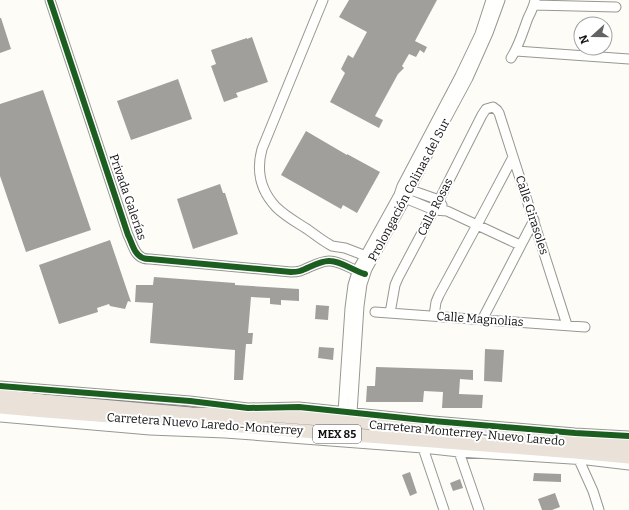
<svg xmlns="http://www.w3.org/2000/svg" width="629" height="510" viewBox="0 0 629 510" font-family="Bitter,serif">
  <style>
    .building { fill: #a19f9c }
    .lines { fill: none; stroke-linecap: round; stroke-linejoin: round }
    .minor-casing { stroke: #979795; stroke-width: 11 }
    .highway-casing { stroke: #858482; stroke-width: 15 }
    .minor { stroke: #fffffe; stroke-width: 9 }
    .highway { stroke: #eae1d8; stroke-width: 13 }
    .cycleway-casing { stroke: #fff; stroke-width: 8 }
    .cycleway { stroke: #1b5e20; stroke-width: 6 }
    .labels { text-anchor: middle; stroke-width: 4; stroke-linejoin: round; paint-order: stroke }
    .shield { fill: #fff; stroke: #585858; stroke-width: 1 }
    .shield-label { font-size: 11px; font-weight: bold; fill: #111 }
    .street-label { font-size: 12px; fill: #111; stroke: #fff }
  </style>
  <rect width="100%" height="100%" fill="#fdfcf7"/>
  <path class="building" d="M349 0H437L415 41 427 47 424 53 420 50 416 57 409 54 402 66 404 68 398 74 375 116 383 120 379 128 330 102 345 73 341 69 348 55 353 58 367 32 339 17Z
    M0 18H1L11 49 0 53Z
    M252 37 268 82 236 93 238 97 224 102 211 66 216 64 211 50 247 38V39Z
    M178 79 192 119 131 140 117 101Z
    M43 90 91 230 26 252 0 176V104Z
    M306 131 347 155V154L380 172 357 213 343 205 341 209 281 175Z
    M220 184 223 193H225L238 234 193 249 177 199Z
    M110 240 131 302 128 301 125 309 110 306 109 304 97 308 98 312 59 324 39 265Z
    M154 277 235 283V285L299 289V301L281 300V305L270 304V298L251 297 248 333H253L252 344H246L243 380H234L235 350 150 343 153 303 135 302 136 285H153Z
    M316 305 329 306 328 320 315 319Z
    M319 347 334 348 333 360 318 358Z
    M485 349 504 350 502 382 484 381Z
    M376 367 473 370V380L460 379 459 394 483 395 482 408H442L443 392 424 391 423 402H366L367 386H375Z
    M410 472 417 493 410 496 402 475Z
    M534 473 561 474V482L533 481Z
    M460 479 463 488 453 491 450 483Z
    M555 493 560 507 552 510H542L538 499Z"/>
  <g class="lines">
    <defs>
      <path id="minor" d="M50 0 128 235C132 242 134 255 143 258 145 259 147 259 150 259L291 272C294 272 297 272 300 271 309 268 321 260 330 261 341 261 354 271 365 274
        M323 0 262 149C256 171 260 190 276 207 285 216 296 222 307 229 314 234 320 239 327 243L332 246 345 248 371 258
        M534 5 616 7
        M516 51 629 59
        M511 58C519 46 523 31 528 18 531 12 534 6 535 0
        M405 188 439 200 442 205
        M400 196 434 210 447 211 520 245
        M375 312 585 327
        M390 313 395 285 398 278 434 210 482 115 486 109 493 107 497 110 499 113 567 325
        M434 316 436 302 439 295 477 225 513 157
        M482 320 534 220
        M0 386 190 401 248 408 299 407 433 421 575 433 629 436
        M343 412 350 308 353 285 358 269 399 195 402 186 460 76 480 34 491 0
        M352 413 359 306 362 284 367 269 406 198 440 130 468 78 488 33 500 0
        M0 417 150 430 225 433 423 448 459 452 587 460 629 465
        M423 448 444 510
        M459 452 479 510
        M579 460 593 491 599 510"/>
      <path id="highway" d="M0 396 43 401 191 414 267 415 387 424 575 443 629 446
        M0 407 45 411 575 452 629 457"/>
    </defs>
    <use href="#minor" class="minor-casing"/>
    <use href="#highway" class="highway-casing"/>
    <use href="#minor" class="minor"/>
    <use href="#highway" class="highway"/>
    <defs>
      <path id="cycleway" d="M50 0 128 235C132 242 134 255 143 258 145 259 147 259 150 259L291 272C294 272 297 272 300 271 309 268 321 260 330 261 341 261 354 271 365 274
        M0 386 190 401 248 408 299 407 433 421 575 433 629 436"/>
    </defs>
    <use href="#cycleway" class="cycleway-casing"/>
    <use href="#cycleway" class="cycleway"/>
  </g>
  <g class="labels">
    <rect class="shield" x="313" y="425" width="48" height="18" rx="3"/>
    <g class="shield-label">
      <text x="337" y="438">MEX 85</text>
    </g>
    <g class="street-label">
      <text transform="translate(409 190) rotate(-62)" y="4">Prolongación Colinas del Sur</text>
      <text transform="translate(128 197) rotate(71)" y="4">Privada Galerías</text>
      <text transform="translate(435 207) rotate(-63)" y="4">Calle Rosas</text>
      <text transform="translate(532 215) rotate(72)" y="4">Calle Girasoles</text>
      <text transform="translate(480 319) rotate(4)" y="4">Calle Magnolias</text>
      <text transform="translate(205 424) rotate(4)" y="4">Carretera Nuevo Laredo-Monterrey</text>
      <text transform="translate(467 433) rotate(5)" y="4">Carretera Monterrey-Nuevo Laredo</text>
    </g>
  </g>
  <g transform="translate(593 36) rotate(249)"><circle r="19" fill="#ffffff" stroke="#a0a0a0"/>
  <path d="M0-3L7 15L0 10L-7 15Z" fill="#646362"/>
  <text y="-6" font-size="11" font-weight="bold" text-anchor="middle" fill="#111111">N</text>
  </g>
</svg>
